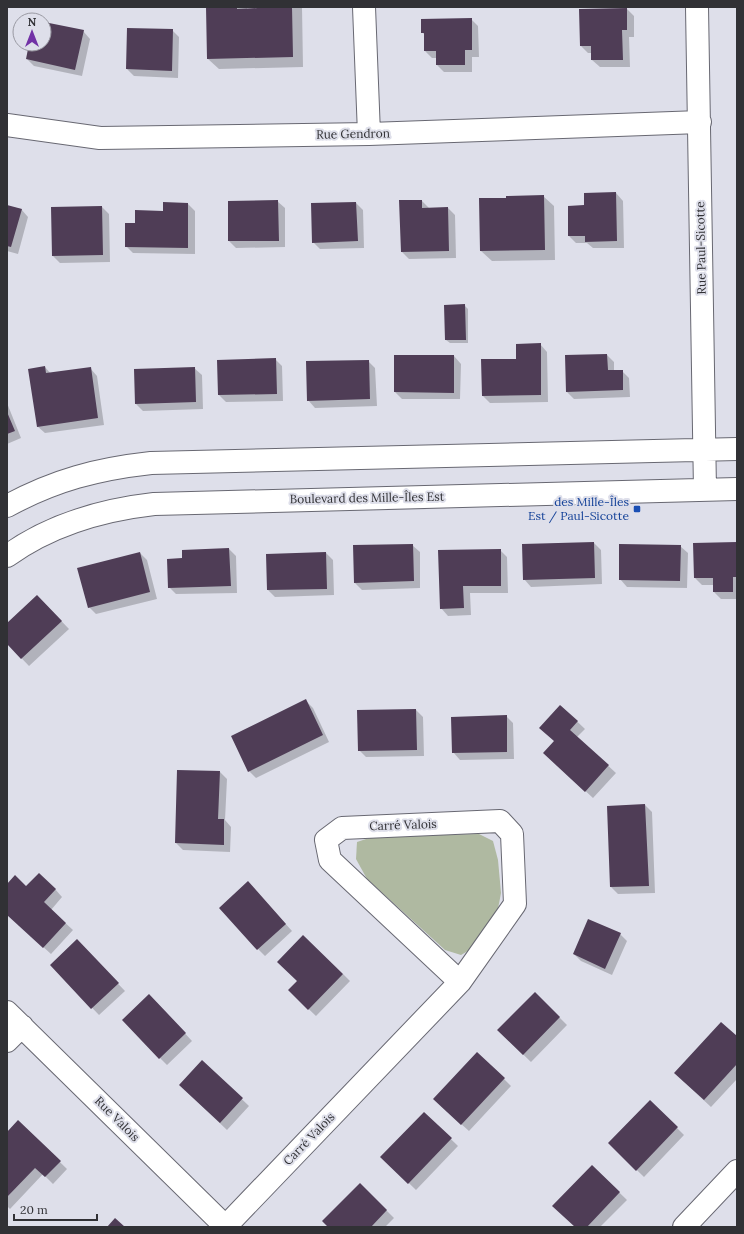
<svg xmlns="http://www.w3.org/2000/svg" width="744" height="1234" viewBox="0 0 744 1234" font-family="Lora,serif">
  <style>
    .green { fill: #afb9a1 }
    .shadow { fill: #0003 }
    .building { fill: #4f3d56 }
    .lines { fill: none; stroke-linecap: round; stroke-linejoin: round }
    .minor-casing { stroke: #686872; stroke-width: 24 }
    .minor { stroke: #fff; stroke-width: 22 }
    .transit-dot { fill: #1a4fb4; stroke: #dedfea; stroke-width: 1.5 }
    .labels { text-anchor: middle; stroke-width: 4; stroke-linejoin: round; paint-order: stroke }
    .street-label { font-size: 12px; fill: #313135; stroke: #dedfea }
    .transit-label { font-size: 12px; fill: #164399; stroke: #dedfea; text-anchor: end }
  </style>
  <rect width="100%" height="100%" fill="#dedfea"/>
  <path class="green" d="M479 834 493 841 498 860 501 893 497 914 473 948 461 955 445 950 367 879 356 859 357 842 375 836Z"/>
  <path class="shadow" d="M207 7H247V10L259 9V7H302L303 67 219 69 208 59Z
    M627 9 634 16V37H629L630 67H600L592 60V53H588L581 46Z
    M471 19 478 26 479 57H472V72H444L437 65V58H432L425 51V35L422 32Z
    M44 23 83 31 90 39 82 76 34 66 27 59 30 44H44Z
    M128 29 172 30 179 37 178 78 134 76 127 69Z
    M616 193 623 201 624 248H593L587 243H576L569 236 585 206V194Z
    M543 196 554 206 555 260 492 261 481 251 507 199Z
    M277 201 285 208V247L236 248 229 241Z
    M422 201 429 208H448L455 215 456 258 409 259 402 252Z
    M356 203 363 210 364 248 320 249 313 242Z
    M188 204 195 211V254L133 253 126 246 136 224Z
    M7 206 21 209 28 217 18 254 7 251Z
    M102 207 109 214 110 262 60 263 53 256Z
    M464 305 468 309V343H450L446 340Z
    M540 344 547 352 548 402 490 403 483 396 517 360Z
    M607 355 614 362V371H622L629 378 630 397 574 399 567 392Z
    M454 356 461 364 460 399H402L395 392Z
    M275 359 282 366 283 401 226 402 219 395Z
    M368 361 375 368 377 406 315 408 308 400Z
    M45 367 51 374 90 368 97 376 104 425 45 433 37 426Z
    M194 368 202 375 203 409 143 411 136 404Z
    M7 403 21 438 7 444Z
    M594 543 601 550 602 584 531 587 524 579Z
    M737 543V599H721L714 592V585H702L695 578Z
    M412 545 420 552V588L362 590 355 583Z
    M680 546 688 553 687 588 627 587 620 579Z
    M229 549 236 556 237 593 176 594 169 587Z
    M500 550 507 557 508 593H470L471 615 448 616 441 608 440 551Z
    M140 553 147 560 157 599 96 614 89 607Z
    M326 553 333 560 334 595 275 597 268 590Z
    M44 603 69 629 29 666 7 643V624Z
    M305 700 313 708 329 742 256 778 249 771Z
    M561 706 585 729 577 737 616 773 593 798 552 760Z
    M416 710 423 717 424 756 366 757 359 750Z
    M506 716 513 723 514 759 460 760 453 752Z
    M220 772 227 779 225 820 231 827 230 852 183 850 176 843Z
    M645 805 652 812 655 893 618 894 611 887Z
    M7 885 55 889 62 897 51 910 73 930 51 954 7 914Z
    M255 890 292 931 265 956 258 949Z
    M620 934 627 941 612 975 581 961 574 954Z
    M77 941 125 991 99 1015 51 965Z
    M343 974 350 981 316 1016 296 997 298 981Z
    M535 993 567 1025 531 1062 498 1030Z
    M156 1002 192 1041 167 1065 160 1058Z
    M737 1038V1079L711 1107 682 1080Z
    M202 1061 249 1106 227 1130 187 1092Z
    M504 1079 511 1086 469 1131 441 1106Z
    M650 1101 684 1135 644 1177 609 1143Z
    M424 1113 458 1146 416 1190 382 1157Z
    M18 1121 67 1169 53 1184 43 1174 10 1209 7 1206V1133Z
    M592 1166 627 1200 600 1227H576Z
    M360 1184 394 1218 385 1227H329Z"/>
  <path class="building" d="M206 7H237V9L258 8V7H292L293 57 207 59Z
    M627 8V30H622L623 60H591V46H580L579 9Z
    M472 18V50H465V65H436V51H424V33H421V19Z
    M44 22 84 30 75 70 26 59 29 44H44Z
    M127 28 173 29 172 71 126 69Z
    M616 192 617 241 585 242V236H568V206L584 205V193Z
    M544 195 545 250 480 251 479 198H506V196Z
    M278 200 279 241H228V201Z
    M399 200H422V208L448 207 449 251 401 252Z
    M163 202 188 203V248L125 247V223H135V210L163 211Z
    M356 202 358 241 312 243 311 203Z
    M7 205 22 209 11 247 7 246Z
    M102 206 103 255 52 256 51 207Z
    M465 304 466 340H445L444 305Z
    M541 343V395L482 396 481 359H516V344Z
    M607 354 608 370H623V390L566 392 565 355Z
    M394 355H454V393L394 392Z
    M276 358 277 394 218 395 217 360Z
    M369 360 370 399 307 401 306 361Z
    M45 366 46 373 91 367 98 418 37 427 28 369Z
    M195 367 196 402 135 404 134 369Z
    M7 412 15 431 7 434Z
    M594 542 595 578 523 580 522 544Z
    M737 542V577H733V592H713V578H694L693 543Z
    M413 544 414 581 354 583 353 545Z
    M619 544 681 545 680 581 619 580Z
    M229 548 231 586 168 588 167 559 182 558V550Z
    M501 549V586H463L464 608 440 609 438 550Z
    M140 552 150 592 88 608 77 568Z
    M326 552 327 589 267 590 266 554Z
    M37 595 62 621 21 659 7 644V623Z
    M306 699 323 735 248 772 231 736Z
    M560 705 578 721 570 730 609 765 585 792 543 753 554 741 539 728Z
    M416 709 417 750 358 751 357 710Z
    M507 715V752L452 753 451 717Z
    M177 770 220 771 218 819H224V845L175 843Z
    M645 804 649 886 610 887 607 806Z
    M39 873 56 889 44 902 66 923 43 948 7 915V884L15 875 26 886Z
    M248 881 286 924 257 950 219 908Z
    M588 919 621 933 605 969 573 954Z
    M303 935 343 974 308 1010 288 990 297 981 277 962Z
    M77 939 119 983 91 1009 50 965Z
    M535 992 560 1017 523 1055 497 1030Z
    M149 994 186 1033 159 1059 122 1020Z
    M721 1022 737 1036V1064L704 1100 674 1073Z
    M477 1052 505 1078 461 1125 433 1099Z
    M202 1060 243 1098 220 1123 179 1085Z
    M650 1100 678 1127 636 1171 608 1143Z
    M424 1112 452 1138 408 1184 380 1157Z
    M18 1120 61 1161 45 1177 35 1168 7 1197V1132Z
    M592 1165 620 1192 587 1227H575L552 1206Z
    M360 1183 387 1210 371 1227H328L322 1221Z
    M115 1218 125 1227H107Z"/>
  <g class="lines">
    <defs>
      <path id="minor" d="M364 7 369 134
        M697 7 705 490
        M7 125 100 138 369 134 700 122
        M7 506C55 480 97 469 151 463L737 449
        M7 556C50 525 101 510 154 504L737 489
        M7 1012 226 1227
        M7 1041 22 1026
        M225 1227 460 982 515 904 512 834 500 821 342 828 326 840 330 860 460 982
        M684 1227 737 1171"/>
    </defs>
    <use href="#minor" class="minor-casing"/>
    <use href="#minor" class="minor"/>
  </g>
  <rect class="transit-dot" x="633" y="505" width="8" height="8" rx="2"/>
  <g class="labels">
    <g class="street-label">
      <text transform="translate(353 134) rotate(-1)" y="4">Rue Gendron</text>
      <text transform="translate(701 248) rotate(-91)" y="4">Rue Paul-Sicotte</text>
      <text transform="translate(367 498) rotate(-1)" y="4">Boulevard des Mille-Îles Est</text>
      <text transform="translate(403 825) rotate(-2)" y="4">Carré Valois</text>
      <text transform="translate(117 1119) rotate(45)" y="4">Rue Valois</text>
      <text transform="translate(309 1139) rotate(-46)" y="4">Carré Valois</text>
    </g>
    <g class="transit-label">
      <text x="629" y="506">des Mille-Îles<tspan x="629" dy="14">Est / Paul-Sicotte</tspan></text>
    </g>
  </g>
  <rect width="744" height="1234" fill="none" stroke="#313135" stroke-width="16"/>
  <g transform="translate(32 32)"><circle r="19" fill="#dedfea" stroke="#9999a2"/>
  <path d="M0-3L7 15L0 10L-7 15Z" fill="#7232a6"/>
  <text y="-6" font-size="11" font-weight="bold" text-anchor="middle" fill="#313135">N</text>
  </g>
  <path d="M14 1214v6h83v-6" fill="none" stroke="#313135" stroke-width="2"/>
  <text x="20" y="1214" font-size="12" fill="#313135" stroke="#dedfea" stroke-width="3" paint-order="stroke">20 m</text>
</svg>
